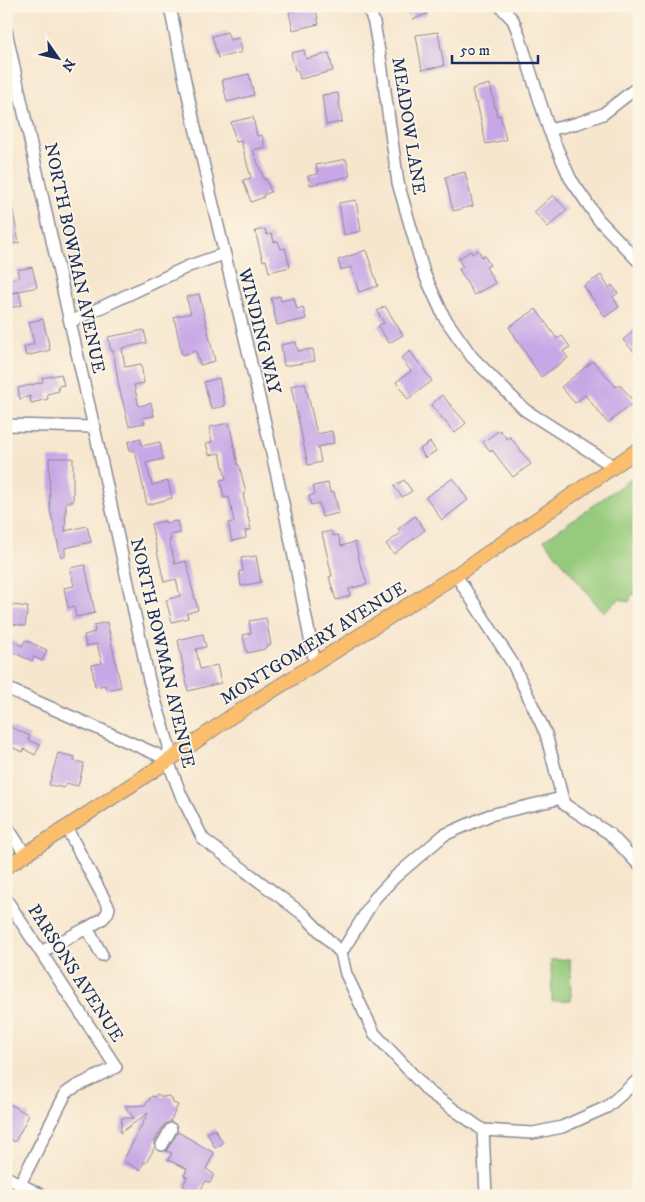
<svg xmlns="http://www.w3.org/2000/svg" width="645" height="1202" viewBox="0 0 645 1202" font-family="'IM FELL DW Pica',serif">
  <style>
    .green { fill: #96ca7b; stroke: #587c6c }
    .building { fill: #c7a7e6 }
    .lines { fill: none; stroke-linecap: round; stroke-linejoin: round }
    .minor-casing { stroke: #898a96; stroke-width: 14 }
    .major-casing { stroke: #898a96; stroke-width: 16 }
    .minor { stroke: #fff; stroke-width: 11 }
    .major { stroke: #fabe6d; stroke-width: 14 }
    .labels { text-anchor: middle; stroke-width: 4; stroke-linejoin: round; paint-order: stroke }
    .street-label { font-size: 18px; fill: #1b2f5e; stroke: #fcf5e5 }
  </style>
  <rect width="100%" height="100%" fill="#fcf5e5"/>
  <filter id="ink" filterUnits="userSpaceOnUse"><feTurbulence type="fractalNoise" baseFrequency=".02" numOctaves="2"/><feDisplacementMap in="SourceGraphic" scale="10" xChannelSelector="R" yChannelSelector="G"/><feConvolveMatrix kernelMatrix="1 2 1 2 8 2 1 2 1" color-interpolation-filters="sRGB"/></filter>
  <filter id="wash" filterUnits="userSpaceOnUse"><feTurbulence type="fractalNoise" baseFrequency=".0096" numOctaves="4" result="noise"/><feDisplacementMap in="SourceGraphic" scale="20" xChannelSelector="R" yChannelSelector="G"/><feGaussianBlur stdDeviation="1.12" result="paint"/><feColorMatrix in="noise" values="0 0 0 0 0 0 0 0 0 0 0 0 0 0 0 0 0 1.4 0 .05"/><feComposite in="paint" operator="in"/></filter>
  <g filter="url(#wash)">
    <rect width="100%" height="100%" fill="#f7e6ce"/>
    <path class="green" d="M639 473V595L632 594 629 602 620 599 603 612 544 540Z
      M570 959 571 1000 552 1001 551 960Z"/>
    <g id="blocks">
      <path class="building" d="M302 6H315L319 24 293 30 289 12 302 9Z
        M408 6H425L427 14 413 19Z
        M227 32 230 40 239 38 242 52 218 58 212 36Z
        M438 32 444 66 422 70 416 35Z
        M304 50 306 59 329 53 333 71 300 79 298 70H295L291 53Z
        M249 74 254 95 227 102 222 80Z
        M490 84 497 116 500 115 506 140 486 144 477 102 475 103 472 89Z
        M338 93 342 122 326 125 322 95Z
        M253 117 257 136 262 135 265 147 253 150 264 180 266 179 271 192 263 195 264 197 251 202 243 180 251 178 241 141 236 142 231 122Z
        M346 159 350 176 310 185 308 176 318 174 316 165Z
        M465 172 473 206 453 211 445 177Z
        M553 195 567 210 548 227 534 212Z
        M356 200 361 231 344 235 339 203Z
        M6 201H11L19 243 6 245Z
        M265 229 267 235 272 234 274 242 278 241 281 249 285 248 290 267 269 272 266 260 263 261 255 231Z
        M366 250 378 286 359 292 351 267 341 270 338 260Z
        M478 250 482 257 484 255 490 265 486 267 495 283 474 295 459 269 463 267 458 259 471 251 472 254Z
        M32 267 37 287 11 293 8 280 19 278 17 270Z
        M601 275 609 288 612 285 618 293 613 297 619 307 605 317 584 286Z
        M19 292 22 305 6 309V295Z
        M199 294 215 361 200 365 196 351 182 355 174 317 191 313 186 297Z
        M280 296 281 301 294 298 297 309 303 307 306 319 277 325 271 298Z
        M385 306 403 335 389 343 378 326 384 323 377 311Z
        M536 309 557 339 562 336 570 347 563 351 568 358 541 377 509 327Z
        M43 319 50 350 26 356 24 347 34 344 29 322Z
        M639 325V357L623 340Z
        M144 330 147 343 122 348 125 367 141 364 144 383 134 385 139 406 151 403 154 416 143 418 145 423 129 426 119 387 113 350 111 351 108 337Z
        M296 342 298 351 313 349 315 361 284 366 281 345Z
        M410 351 432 381 408 399 396 382 411 371 401 358Z
        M593 361 616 387 620 385 634 402 608 423 585 395 575 403 561 387Z
        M61 374 64 385 58 386 59 391 47 394 48 399 31 403 30 396 20 399 18 388 43 382 42 378Z
        M219 378 225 406 211 409 204 382Z
        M305 383 317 434 332 431 334 443 318 447 321 462 308 465 291 386Z
        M442 395 466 423 455 433 431 405Z
        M229 423 238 465H239L246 493 243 494 251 530 245 531 246 538 232 541 228 523 234 522 229 497 224 498 220 480 226 479 220 453 209 455 206 443 212 442 209 427Z
        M500 430 507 439 510 437 531 464 513 477 492 450 491 452 483 442Z
        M140 438 142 446 160 442 163 459 146 463 152 485 168 481 172 498 147 505 135 450 130 451 128 442Z
        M430 442 436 451 425 458 420 449Z
        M49 458H73V502H66L65 531 87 526 91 542 65 548V557H61L50 509Z
        M453 478 468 500 442 520 426 497Z
        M404 480 412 491 402 497 394 486Z
        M328 483 330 493 334 492 339 513 322 517 319 503 311 505 309 496 315 494 313 486Z
        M415 516 425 530 394 554 386 544 401 533 398 529Z
        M165 521V523L177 521 180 533 170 535 171 540H169L175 564 186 561 190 576H189L198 610 187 613 188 618 172 622 166 600 180 596 176 579 164 582 151 524Z
        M331 531 333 536 338 535 341 546 355 542 361 568H362L367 584 349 589 350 596 336 600 329 577 332 576 322 533Z
        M256 556 261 582 241 586 239 571H243L241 558Z
        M85 565 95 613 76 617 74 606 68 608 64 588 74 586 70 568Z
        M6 604 28 607 25 626 6 623Z
        M266 618 271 645 265 647V649L247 653 243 635 251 633 249 621Z
        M107 622 121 687 106 690 105 685 95 687 93 674 92 665 102 663 97 644 86 646 84 635 95 632 94 625Z
        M203 634 206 647 196 649 200 669 217 665 221 683 188 691 178 640Z
        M9 639 22 646 25 640 47 650 42 661 34 657 32 661 6 649Z
        M6 725 30 736 28 740 40 745 35 755 24 749 23 752 6 745Z
        M58 753 75 757 74 761 84 763 78 786 66 783 64 788 49 785Z
        M157 1094 163 1097 168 1096 172 1098 173 1103 178 1105 170 1122 164 1125 155 1141V1147L146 1163 144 1162 140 1170 123 1161 148 1113 120 1133 122 1118H134L125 1106 145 1105 152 1096 155 1097Z
        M6 1102 29 1115 15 1142 6 1137Z
        M215 1129 223 1143 215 1148 207 1133Z
        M178 1132 214 1153 206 1169 214 1174 210 1183 206 1181 198 1194 183 1186 187 1177 184 1176 187 1169 168 1160 172 1153 166 1151Z"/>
    </g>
  </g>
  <g filter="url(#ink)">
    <use href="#blocks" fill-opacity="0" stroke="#898a96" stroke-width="1"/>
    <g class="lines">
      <defs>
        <path id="minor" d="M170 6C199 161 241 313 275 467 290 532 302 598 315 664
          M368 6 374 23 381 63 398 183 424 273 444 317 472 357 525 410 613 466
          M500 6 513 20 518 32 549 130 570 178 598 219 639 262
          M6 31 70 322 96 436 149 680 169 746 168 761 181 795 203 839 304 915 341 953 346 974 374 1033 429 1092 483 1130 486 1196
          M549 130 578 123 603 114 639 86
          M70 322 189 266 224 254
          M6 425 95 427
          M456 575 513 664 546 734 564 804 610 834 639 865
          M6 688 156 754 168 761
          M6 825 25 854
          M66 827 109 908C107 919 97 922 87 928
          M6 899 116 1067 75 1087 66 1093 20 1184 17 1196
          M41 952 87 928 102 955
          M341 953 375 898 395 877 444 835 490 815 562 798
          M483 1130 533 1133 562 1127 607 1107 639 1079
          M162 1145 171 1129
          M6 1177 43 1196"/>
        <path id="major" d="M6 867 168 761 232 716 456 575 639 449"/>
      </defs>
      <use href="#minor" class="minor-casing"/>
      <use href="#major" class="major-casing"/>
      <use href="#minor" class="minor"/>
      <use href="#major" class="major"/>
    </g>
  </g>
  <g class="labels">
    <g class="street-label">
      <text transform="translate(409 126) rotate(81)" y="6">MEADOW LANE</text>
      <text transform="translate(75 258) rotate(78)" y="6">NORTH BOWMAN AVENUE</text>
      <text transform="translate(260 331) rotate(76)" y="6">WINDING WAY</text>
      <text transform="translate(313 643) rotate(-32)" y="6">MONTGOMERY AVENUE</text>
      <text transform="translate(163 653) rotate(77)" y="6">NORTH BOWMAN AVENUE</text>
      <text transform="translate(76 973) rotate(57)" y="6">PARSONS AVENUE</text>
    </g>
  </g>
  <rect width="645" height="1202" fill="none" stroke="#fcf5e5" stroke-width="25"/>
  <g transform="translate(58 58) rotate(124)" stroke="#fcf5e5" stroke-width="4" paint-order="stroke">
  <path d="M0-4L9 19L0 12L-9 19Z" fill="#1b2f5e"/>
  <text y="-8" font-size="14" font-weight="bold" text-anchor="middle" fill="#1b2f5e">N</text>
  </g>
  <path d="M452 55v8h86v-8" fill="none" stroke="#1b2f5e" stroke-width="2.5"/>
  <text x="460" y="55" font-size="15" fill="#1b2f5e" stroke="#fcf5e5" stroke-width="4" paint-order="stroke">50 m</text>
</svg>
